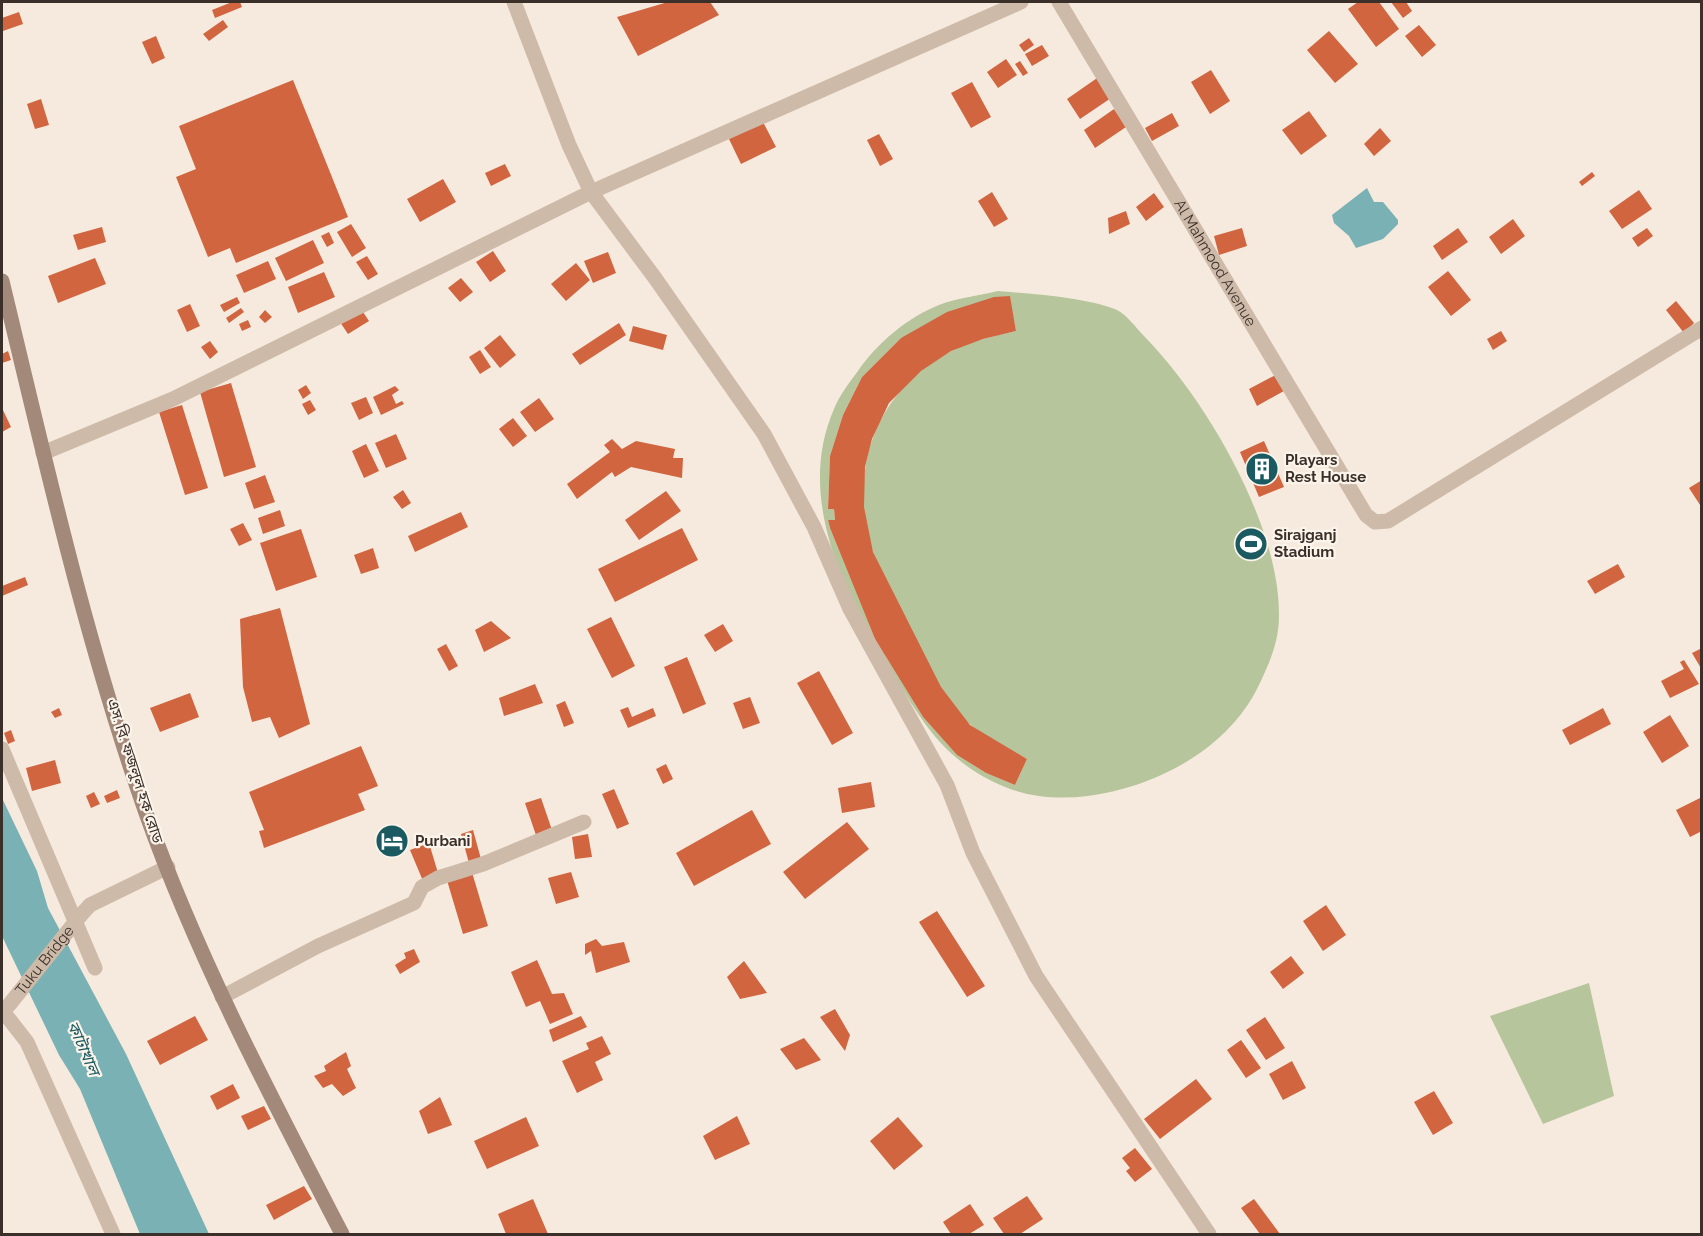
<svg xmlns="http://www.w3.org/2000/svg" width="1703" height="1236" viewBox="0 0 1703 1236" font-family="Raleway,'Noto Sans Bengali',sans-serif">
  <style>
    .green { fill: #b7c59c; fill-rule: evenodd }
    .water { fill: #7ab1b4 }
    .building { fill: #d06540 }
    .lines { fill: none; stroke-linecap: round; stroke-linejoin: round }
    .minor { stroke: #cebaa8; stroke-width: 15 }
    .secondary { stroke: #a28979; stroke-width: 15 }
    .minor-bridge { stroke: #cebaa8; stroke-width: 15 }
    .labels { text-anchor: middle; stroke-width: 4.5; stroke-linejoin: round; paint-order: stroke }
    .street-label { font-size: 15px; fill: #3a2f29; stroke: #fbf4eb }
    .poi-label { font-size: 15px; font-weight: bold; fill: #3a2f29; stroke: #fbf4eb; text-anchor: start }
    .water-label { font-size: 16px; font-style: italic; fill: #1a5a60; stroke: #fbf4eb }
  </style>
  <rect width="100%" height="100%" fill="#f5eadd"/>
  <path class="green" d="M998 291C1031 294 1086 297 1117 310 1127 315 1136 328 1144 336 1206 399 1280 525 1279 616 1279 642 1269 664 1258 687 1238 728 1200 758 1159 776 1114 796 1053 807 1005 787 940 760 918 715 884 658 840 586 797 493 834 409 839 396 849 383 858 371 876 344 908 317 939 305 957 298 978 296 998 291ZM1009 296 1016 331C994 336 971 341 951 351 881 388 851 459 868 535 875 565 891 592 905 619 920 650 945 705 972 726 989 740 1008 749 1027 759L1015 785 986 773 957 755 923 717 875 639 830 528 828 520H835L834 509 828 508 830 456 843 415 862 377 901 338Z
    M1589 983 1614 1096 1543 1124 1490 1016Z"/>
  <path class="water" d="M1367 188 1374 202H1383L1398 220V224L1383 239 1356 248 1349 236 1334 223 1332 215Z
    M2 798 37 871 48 908 126 1054 209 1234H140L80 1089 59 1055 2 936Z"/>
  <path class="building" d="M232 2H240L242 7 215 18 212 10Z
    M668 2H710L719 15 638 56 617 17Z
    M1358 2H1379L1399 29 1376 47 1348 9Z
    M1391 2H1406L1412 11 1403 18Z
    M19 12 23 24 3 31 2 18Z
    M223 20 228 27 209 41 203 34Z
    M1419 25 1436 45 1422 57 1405 36Z
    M1329 31 1358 64 1335 83 1307 50Z
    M156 36 165 58 152 64 142 42Z
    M1029 38 1034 45 1024 52 1019 45Z
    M1042 45 1049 56 1032 66 1025 54Z
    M1006 59 1017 75 998 88 987 72Z
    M1020 61 1028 73 1023 76 1015 64Z
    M1211 70 1230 101 1210 114 1191 82Z
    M1100 76 1114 96 1080 119 1067 99Z
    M293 80 348 217 236 263 230 248 208 257 176 177 196 169 179 126Z
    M972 82 991 117 971 128 951 93Z
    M41 99 49 125 35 129 27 104Z
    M1114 109 1126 127 1095 148 1084 130Z
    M1309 111 1327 136 1301 155 1282 130Z
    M1172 113 1179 126 1152 141 1145 128Z
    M763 122 776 147 741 164 729 139Z
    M1380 128 1391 141 1374 156 1364 144Z
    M879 134 893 159 880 166 867 140Z
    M505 164 511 176 491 186 485 173Z
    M1592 172 1595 176 1582 186 1579 182Z
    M443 179 456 202 420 222 407 199Z
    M1639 190 1652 209 1622 229 1609 211Z
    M992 192 1008 219 994 227 978 201Z
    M1154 193 1164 207 1146 221 1136 207Z
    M1126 211 1130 224 1109 234 1108 218Z
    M1513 219 1525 236 1501 254 1489 237Z
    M351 224 366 248 352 257 337 232Z
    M102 227 106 242 78 250 73 235Z
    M1242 228 1247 246 1219 255 1214 236Z
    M1458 228 1468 242 1442 260 1433 246Z
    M1647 228 1653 236 1638 247 1632 238Z
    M329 232 334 243 327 247 321 236Z
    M313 240 324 263 286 281 275 258Z
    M493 251 506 271 490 282 476 262Z
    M608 252 616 273 593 283 584 261Z
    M367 256 378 274 368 280 356 262Z
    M95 258 106 284 58 303 48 276Z
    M268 261 276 279 244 293 236 275Z
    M576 263 590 280 566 301 551 284Z
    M1448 271 1471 300 1451 316 1428 287Z
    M324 272 335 297 298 313 288 287Z
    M461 278 473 292 460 302 448 288Z
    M1010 296 1016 331 983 339 951 351 921 371 889 403 872 439 865 467 864 507 873 552 941 687 970 725 1027 759 1015 785 986 773 957 755 923 717 875 639 830 528 828 520H835L834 509H828L830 456 843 415 862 377 901 338 947 312 994 297Z
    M237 297 240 303 224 312 220 305Z
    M1676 301 1694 323 1684 333 1666 310Z
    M190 304 200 326 187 332 177 310Z
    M241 308 244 312 229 323 226 318Z
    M361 309 369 321 348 334 340 322Z
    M265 310 272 317 265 323 259 317Z
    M248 320 251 327 242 331 239 324Z
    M619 323 626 335 580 365 572 354Z
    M633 326 667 335 663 350 629 341Z
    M1501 331 1507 341 1493 350 1487 339Z
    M500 335 516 355 500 368 484 348Z
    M210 341 218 352 210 359 201 347Z
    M480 350 491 367 480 374 469 357Z
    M8 351 11 360 2 363V354Z
    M1283 371 1291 387 1257 406 1249 389Z
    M231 383 256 467 224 477 200 392Z
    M306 385 311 393 303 399 298 390Z
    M395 386 399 390 392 395 396 404 402 401 404 404 381 415 373 397Z
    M366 397 373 413 359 420 351 403Z
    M539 398 554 419 535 432 520 412Z
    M310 400 316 410 308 415 302 404Z
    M182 405 208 488 185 495 159 412Z
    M2 408 11 427 2 432Z
    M513 418 527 436 513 447 499 429Z
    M396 434 407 459 386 468 375 443Z
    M612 439 622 449 636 441 675 449 673 458H683L682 478 631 467 615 477 612 472 577 499 567 484 610 452 604 445Z
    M1264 441 1284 487 1259 497 1240 452Z
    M366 444 379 471 364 478 352 451Z
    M265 475 275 502 254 509 245 483Z
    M1702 480V508L1689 488Z
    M403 490 411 503 402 509 393 497Z
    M666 491 681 511 639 540 625 520Z
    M280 510 285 526 263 534 258 518Z
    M461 512 468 527 415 552 408 536Z
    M243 523 252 540 239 546 230 529Z
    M682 528 698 560 615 602 598 569Z
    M301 529 317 577 276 591 260 543Z
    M373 548 379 568 361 574 354 555Z
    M1618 564 1625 577 1595 594 1587 581Z
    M25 577 28 585 2 596V586Z
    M280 608 310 724 279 738 270 717 252 722 243 687 240 619Z
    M611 617 635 666 612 678 587 629Z
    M491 621 511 638 484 652 475 630Z
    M723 624 733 641 715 652 704 635Z
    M446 644 458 666 449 671 437 649Z
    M1702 648V670L1692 653Z
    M687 657 706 704 683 714 664 667Z
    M1684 660 1699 684 1670 698 1661 681 1684 669 1680 662Z
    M819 671 853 733 832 745 797 683Z
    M535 684 543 703 504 716 499 698Z
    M190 693 199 717 160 732 150 708Z
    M750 697 760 723 743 729 733 703Z
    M565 701 574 723 564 727 556 705Z
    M628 707 632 717 653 708 656 716 628 728 620 710Z
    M59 708 62 715 55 718 51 712Z
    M1603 708 1611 724 1570 745 1562 730Z
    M1670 715 1689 746 1662 763 1643 732Z
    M11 730 15 741 8 744 4 733Z
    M361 746 378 786 358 794 365 810 264 848 259 831 264 830 249 792Z
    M55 760 61 783 32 791 26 768Z
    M666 764 673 779 663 784 656 769Z
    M871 782 875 807 842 813 838 788Z
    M614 789 629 824 617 829 602 794Z
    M117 790 120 798 107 803 104 796Z
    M94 792 100 804 91 808 86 796Z
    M1702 797V831L1690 837 1676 810Z
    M541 798 553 833 537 838 525 803Z
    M752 810 771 844 694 886 676 853Z
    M847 822 869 849 805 899 783 872Z
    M473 830 481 859 469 863 461 834Z
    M588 834 592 857 575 859 572 837Z
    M429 843 438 873 423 881 410 850Z
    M471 869 488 926 463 934 446 877Z
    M571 872 579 897 556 904 548 878Z
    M1326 905 1346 935 1323 951 1303 921Z
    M937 911 985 986 967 997 919 922Z
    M596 939 602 946 624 942 630 962 596 973 591 951 585 955V944Z
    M414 949 420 962 400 974 395 965 406 958 404 953Z
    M1291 956 1304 973 1283 989 1270 972Z
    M537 960 552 994 564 993 573 1014 550 1024 540 1001 526 1007 511 972Z
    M744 961 767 993 740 999 727 977Z
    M835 1009 850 1035 845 1051 820 1017Z
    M195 1016 208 1040 160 1065 147 1041Z
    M581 1016 587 1027 553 1042 549 1030Z
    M1265 1017 1285 1048 1266 1060 1246 1030Z
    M602 1036 611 1054 595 1062 603 1080 577 1093 562 1061 589 1049 586 1043Z
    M804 1038 821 1060 796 1070 780 1049Z
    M1241 1040 1261 1068 1246 1078 1227 1050Z
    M346 1052 351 1066 347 1069 356 1088 343 1096 332 1084 323 1088 314 1076 326 1071 324 1066Z
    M1292 1061 1306 1088 1283 1100 1269 1074Z
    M1196 1079 1212 1099 1160 1139 1144 1119Z
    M233 1084 240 1098 217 1110 210 1096Z
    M1434 1091 1453 1123 1433 1135 1414 1102Z
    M440 1097 452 1125 428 1134 419 1111Z
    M264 1106 271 1119 248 1130 241 1116Z
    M737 1116 750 1144 715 1160 703 1136Z
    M526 1117 539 1146 487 1169 474 1141Z
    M898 1117 923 1146 894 1170 870 1141Z
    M1135 1148 1152 1169 1135 1182 1126 1171 1130 1168 1122 1158Z
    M304 1186 312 1199 274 1220 266 1205Z
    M1027 1196 1043 1219 1020 1234H1004L993 1218Z
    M533 1199 548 1234H506L498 1214Z
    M1254 1199 1280 1234H1260L1241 1208Z
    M970 1204 984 1225 969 1234H951L943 1222Z"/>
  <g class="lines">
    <g class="minor">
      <path d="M514 2 569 145 591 192 655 278 764 434 814 527 850 609 947 785 973 853 1036 976 1209 1234"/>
      <path id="s1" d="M1059 2 1366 515 1375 522 1388 521 1702 328"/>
      <path d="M43 453 173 399 591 192 1021 2"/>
      <path d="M2 749 95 968"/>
      <path d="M80 916 90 905 168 867"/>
      <path d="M222 997 318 946 414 903 422 887 438 878 483 864 584 822"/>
      <path d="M2 1010 27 1042 113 1234"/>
    </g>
    <path class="secondary" d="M2 281C45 459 85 640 146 813 198 959 271 1097 342 1234"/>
    <path class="minor-bridge" id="s2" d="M9 1005 80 916"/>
  </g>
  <defs>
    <symbol id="building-disc" viewBox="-11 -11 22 22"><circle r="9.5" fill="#1a5a60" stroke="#fbf4eb"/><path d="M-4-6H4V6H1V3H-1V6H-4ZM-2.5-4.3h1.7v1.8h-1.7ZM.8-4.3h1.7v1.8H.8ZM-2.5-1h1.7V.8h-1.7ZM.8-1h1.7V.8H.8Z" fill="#fff"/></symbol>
    <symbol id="stadium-disc" viewBox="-11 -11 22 22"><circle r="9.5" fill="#1a5a60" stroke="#fbf4eb"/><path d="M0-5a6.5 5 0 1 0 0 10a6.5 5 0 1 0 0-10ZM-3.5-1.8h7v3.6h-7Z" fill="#fff"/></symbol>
    <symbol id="hotel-disc" viewBox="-11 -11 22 22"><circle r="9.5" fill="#1a5a60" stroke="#fbf4eb"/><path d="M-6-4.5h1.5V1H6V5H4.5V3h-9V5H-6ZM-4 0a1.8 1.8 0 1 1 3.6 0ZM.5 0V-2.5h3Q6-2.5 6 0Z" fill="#fff"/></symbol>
  </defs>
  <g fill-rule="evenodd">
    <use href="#building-disc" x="1243" y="450" width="38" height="38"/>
    <use href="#stadium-disc" x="1232" y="525" width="38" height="38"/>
    <use href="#hotel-disc" x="373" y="822" width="38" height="38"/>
  </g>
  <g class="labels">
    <g class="street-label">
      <text dy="5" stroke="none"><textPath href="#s1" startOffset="304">Al Mahmood Avenue</textPath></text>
      <text transform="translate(135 771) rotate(72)" y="5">এস. বি. ফজলুল হক রোড</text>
      <text dy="5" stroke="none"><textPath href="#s2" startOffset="57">Tuku Bridge</textPath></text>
    </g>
    <g class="poi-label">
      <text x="1285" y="465">Playars<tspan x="1285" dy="17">Rest House</tspan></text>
      <text x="1274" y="540">Sirajganj<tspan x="1274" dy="17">Stadium</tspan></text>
      <text x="415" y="846">Purbani</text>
    </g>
    <g class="water-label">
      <text transform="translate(84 1048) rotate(66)" y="6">কাটাখাল</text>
    </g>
  </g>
  <rect width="1703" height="1236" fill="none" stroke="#3a2f29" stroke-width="6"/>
</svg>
